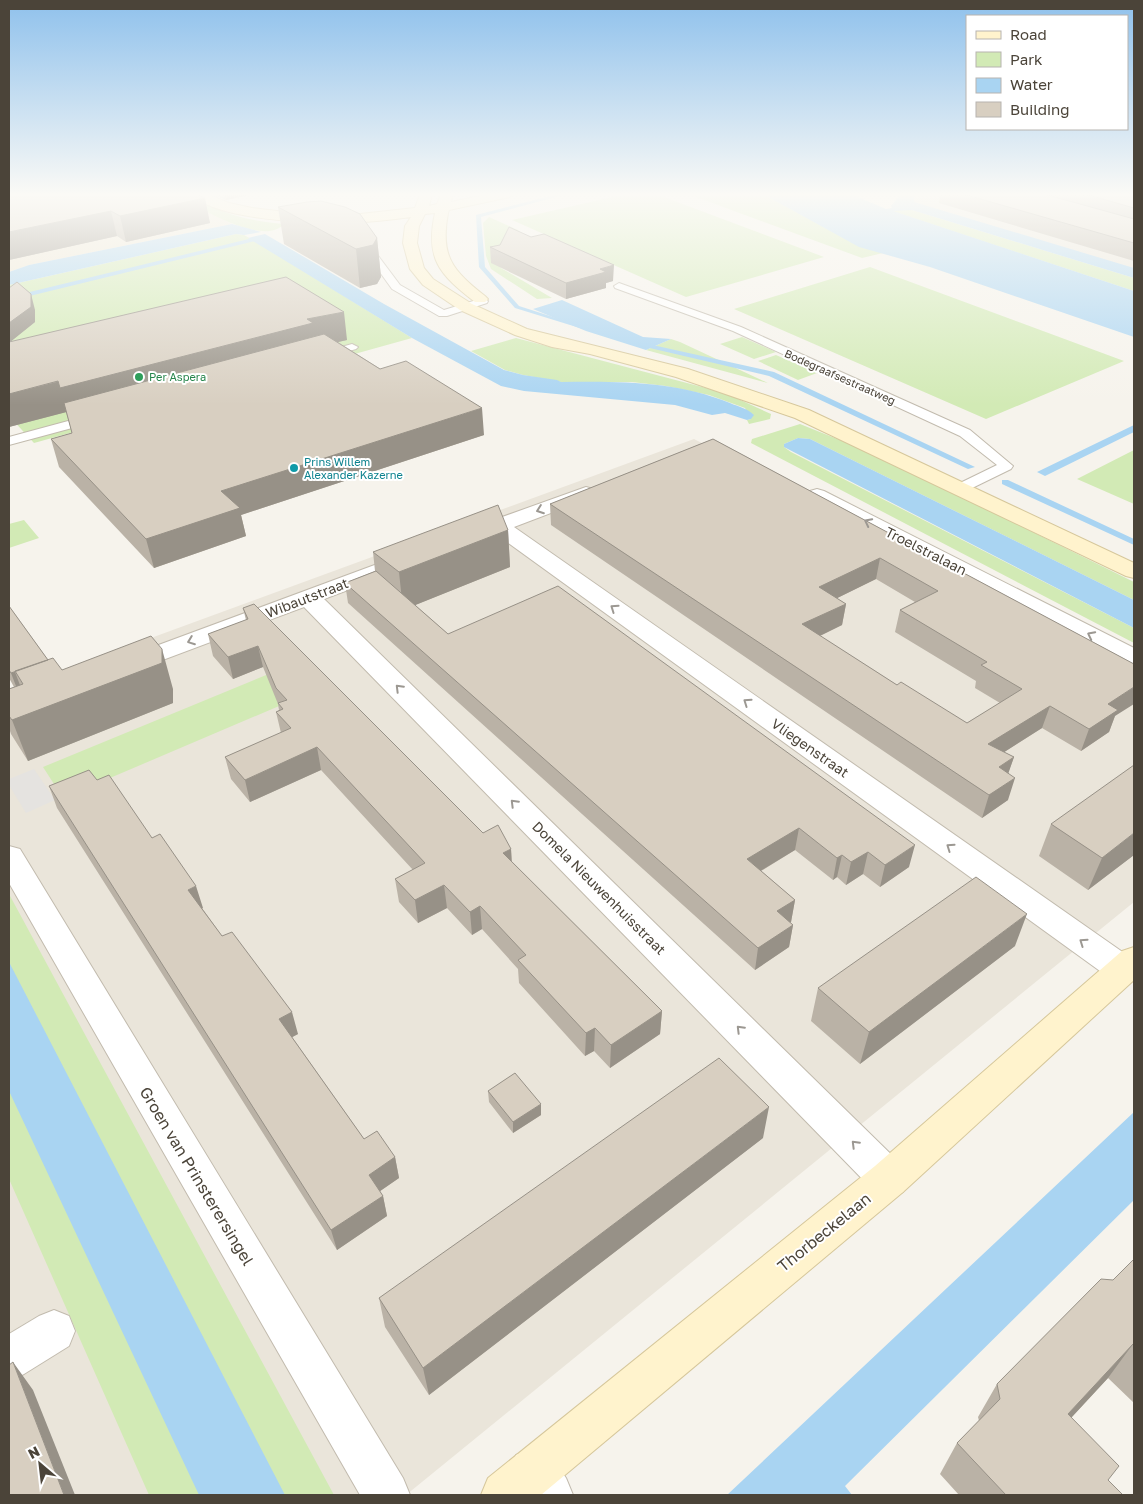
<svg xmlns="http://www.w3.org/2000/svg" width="1143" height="1504" viewBox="0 0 1143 1504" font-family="'Golos Text',sans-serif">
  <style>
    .residential { fill: #eae5da }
    .education { fill: #efe8d6 }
    .green { fill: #d2eab5 }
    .parking { fill: #e5e3e0 }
    .water { fill: #a9d4f2 }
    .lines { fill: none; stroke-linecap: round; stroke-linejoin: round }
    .stream { fill: #a9d4f2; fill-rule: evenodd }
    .service-casing { stroke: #c2bbae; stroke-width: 2 }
    .pedestrian-casing { stroke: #c2bbae; stroke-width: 2 }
    .minor-casing { stroke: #c2bbae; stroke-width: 2 }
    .secondary-casing { stroke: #d6c79b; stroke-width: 2 }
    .service { fill: #fff; fill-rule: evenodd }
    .pedestrian { fill: #fff; fill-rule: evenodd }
    .minor { fill: #fff; fill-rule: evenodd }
    .secondary { fill: #fff3cd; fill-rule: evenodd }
    .wall { fill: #bab2a6; fill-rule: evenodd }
    .shaded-wall { fill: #979187 }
    .building { fill: #d8cfc1; stroke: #979187; fill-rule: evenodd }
    .oneway { stroke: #9c9892 }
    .leisure-dot { fill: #2e9e5b; stroke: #fff; stroke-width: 2 }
    .culture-dot { fill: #0f9aa8; stroke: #fff; stroke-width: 2 }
    .labels { text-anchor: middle; stroke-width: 4; stroke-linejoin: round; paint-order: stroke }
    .far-leisure-label { font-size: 11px; fill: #27864d; stroke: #fff; text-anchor: start }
    .far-street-label { font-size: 11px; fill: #4b4439; stroke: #fff }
    .far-culture-label { font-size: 11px; fill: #0d838f; stroke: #fff; text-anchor: start }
    .street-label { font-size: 14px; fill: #4b4439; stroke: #fff }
    .near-street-label { font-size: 16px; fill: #4b4439; stroke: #fff }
  </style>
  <rect width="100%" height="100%" fill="#f6f3ec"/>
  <path class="residential" d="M919 194H1134V273L908 202Z
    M694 439 1134 667V902L406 1495H9V690Z"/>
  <path class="education" d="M9 194H172L232 224 29 265 9 272Z"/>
  <path class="green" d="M625 194H656L824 257 686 297 512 220Z
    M688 194H763L859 246 883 253 862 258Z
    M191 196C225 215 245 220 284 224 264 247 202 209 180 197Z
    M898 210H912L1134 278V291L892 211Z
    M489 217 518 230 526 241 496 256 501 268 552 298 537 299 491 269 486 256 483 223Z
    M236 234 244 235 253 240 412 338 34 443 9 416V285Z
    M870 267 1124 361 986 419 734 309Z
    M742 337 776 352 754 359 720 344Z
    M516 338 725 393 771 414 770 419 749 424 747 420 751 419 745 408 709 395 666 386 632 382H561L523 375 505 370 471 351Z
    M671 339 680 342 768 383 646 350Z
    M776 355 817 373 798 380 758 361Z
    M800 424 877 455 1134 582V600L810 439 798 438 784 444V447L791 452 1134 628V643L751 443 752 439Z
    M1134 450V504L1077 479Z
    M24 520 39 538 9 548V524Z
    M293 664 319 689 63 798 43 767Z
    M9 894 334 1495H149L9 1179Z"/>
  <path class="parking" d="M34 769 55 800 26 813 9 785V779Z"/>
  <path class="water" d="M763 194H851L886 209 892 208 891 206 901 194H914V202L1134 268V278L912 210 893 211 1134 291V337L930 267 859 247Z
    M232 224 261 232 244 235 236 234 9 285V272L29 265Z
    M265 234 384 304 504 370 523 375 557 380 561 382C618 381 676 381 730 403 739 407 747 408 754 415L751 419 747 420 725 413 712 415 675 405 524 391 501 386 412 338 248 238Z
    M562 300 643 337 671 339 646 350 586 331 533 309Z
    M1134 425V432L1045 476 1037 472Z
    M798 438 810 439 1134 600V628L784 447V444Z
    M9 962 285 1495H199L9 1091Z
    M1134 1112V1200L845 1486 852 1495H727Z"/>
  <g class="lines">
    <path class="stream" d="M558 194H567L481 217 485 267 519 306 609 335V337L515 308 479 267 476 215Z
      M253 238 255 241 9 301V297Z
      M639 342 774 372 975 467 968 469 769 376 637 345V343Z
      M1002 480H1008L1134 539V545L1002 484Z"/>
    <defs>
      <path id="service" d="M364 240 367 241 400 285 444 310 483 298 488 301 487 303 447 316H439L392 289 359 243Z
        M619 283 741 327 970 430 1013 466 1011 469 966 491H956L954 488 956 485 997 465 960 436 733 331 615 288 614 286Z
        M352 344 358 347 356 349 324 358 318 355 320 353Z
        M94 414 98 415 100 418 98 421 9 445V437Z"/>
      <path id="pedestrian" d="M54 1310 69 1316 75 1331 69 1346 24 1374 9 1381V1334L39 1316Z"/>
      <path id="minor" d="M586 487 593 489 596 493 593 497 514 527 1134 960V980L1123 983 1111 979 496 534 471 543 463 541 460 536 463 531Z
        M817 489 824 491 1134 648V665L1125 663 810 499 807 495 810 491Z
        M380 563 388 565 391 570 388 575 324 599 903 1166 908 1179 903 1192 889 1197 875 1192 304 607 136 670 127 673 118 670 114 665 118 660Z
        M9 846 20 849 403 1478 410 1495H360L9 883Z
        M533 1449 550 1455 566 1478 573 1495H521L510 1472 516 1455Z"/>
      <path id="secondary" d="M192 194H207L229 203 252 208 311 215H351L415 208 420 194H432L429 206 437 204 441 194H453L451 202 489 194H512L510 197 449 210 448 213C440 256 452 270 485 296L488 299 485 302H475C439 274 425 259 435 213L425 214 419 226 417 243 424 268 433 279 472 304 527 329 688 369 809 410 1134 563V578L1126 576 795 418 676 377 590 354 552 347 515 335 460 310 423 285 410 269 403 243 405 226 411 217C390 220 370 222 349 223 316 224 213 220 192 194Z
        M1134 947V980L903 1192 541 1495H481L488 1478 875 1166 1122 951Z"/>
    </defs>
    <use href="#service" class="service-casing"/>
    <use href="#pedestrian" class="pedestrian-casing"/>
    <use href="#minor" class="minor-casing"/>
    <use href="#secondary" class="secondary-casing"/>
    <use href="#service" class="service"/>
    <use href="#pedestrian" class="pedestrian"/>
    <use href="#minor" class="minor"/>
    <use href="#secondary" class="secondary"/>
  </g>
  <path class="wall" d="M9 194 201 196 210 223 126 242 117 236 9 260Z
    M212 194H254L226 200Z
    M940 194H1134V261L939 203Z
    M278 207 377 238 381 277 377 284 360 288 284 244Z
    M490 247 613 281 606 283V288L566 299 491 263Z
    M9 288 35 310V322L11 341 347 340 338 342 484 435 241 515 246 536 154 568 59 467 51 439 72 433 66 412 9 427Z
    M713 439 1134 664 1109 732 1081 751 1042 728 1004 752 1014 757 1008 773V800L982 818 551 525 550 504ZM876 579 915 602 900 610 895 632 976 681 975 688 1000 703 967 723 897 685 820 636 842 625 846 604 837 598Z
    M508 530 510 567 415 605 448 634 909 867 880 887 863 874 846 885 837 877 833 880 795 850 761 871 795 900 791 922H790L793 925 789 947 755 970 348 603 345 583 375 571 373 552Z
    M9 606 48 660 62 670 173 689V703L28 761 11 734 9 728V689L14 687 9 678Z
    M243 608 483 833 511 849 512 862 662 1011 660 1034 610 1068 594 1051 585 1056 519 983 518 969 482 929 472 935 447 908 418 923 399 902 395 879 413 870 321 770 250 802 231 779 225 757 281 733 276 712 279 710 278 704 263 667 233 679 213 656 208 634 246 620Z
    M97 780 152 838 222 936 298 1034 292 1037 364 1139 395 1157 399 1178 380 1191 383 1196 387 1216 337 1250 57 808 49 786Z
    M1051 824 1134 855 1088 890 1039 856Z
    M1015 946 860 1064 811 1021 818 988Z
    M488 1091 541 1115 513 1133 489 1102Z
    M763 1138 429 1395 385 1327 379 1298Z
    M1134 1259V1403L1108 1378 1071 1418 1108 1480 1123 1495H959L940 1474 957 1443 979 1421 978 1417 997 1384 1113 1280Z"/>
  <path class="shaded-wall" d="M180 194H200L201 199 205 198 210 223 126 242 120 216Z
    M225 194H254L226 200Z
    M111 211 117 236 9 260V232Z
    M377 238 381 277 377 284 360 288 356 249Z
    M614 265 613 281 606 283V288L566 299V283L600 269Z
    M31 294 35 310V322L9 343V323Z
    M344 312 347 340 316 347 9 427V394L307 319Z
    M482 408 484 435 241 515 246 536 154 568 146 539 221 491Z
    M508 530 510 567 403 610 399 572Z
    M880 558 876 579 815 609 819 587Z
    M846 604 842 625 799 646 802 624Z
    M258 646 263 667 233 679 228 657Z
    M162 649 173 689V703L28 761 12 720Z
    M15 672 23 693 19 694 11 673Z
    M1134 687V704L1115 716 1109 732 1081 751 1089 729 1108 704Z
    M1050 706 1042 728 981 767 988 744Z
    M317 747 321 770 250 802 245 780Z
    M1014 757 1006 780 999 767Z
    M1015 778 1008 800 982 818 989 795Z
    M799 828 795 850 744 881 747 859Z
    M1134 833V855L1088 890 1102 858Z
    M915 845 909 867 880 887 885 865Z
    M511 849 512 872 503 853Z
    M868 852 863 874 846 885 851 862Z
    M842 855 837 877 833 880 837 858Z
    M444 885 447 908 418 923 415 900Z
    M196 886 203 908 195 912 188 890Z
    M795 900 791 922 773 934 777 911Z
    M480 906 482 929 472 935 470 912Z
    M1027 914 1015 946 860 1064 869 1032Z
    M793 925 789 947 755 970 758 948Z
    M662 1011 660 1034 610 1068 611 1045Z
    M292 1012 298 1034 285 1041 279 1019Z
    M595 1028 594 1051 585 1056 586 1033Z
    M541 1104V1115L513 1133V1122Z
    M769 1107 763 1138 429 1395 423 1368Z
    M395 1157 399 1178 373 1196 369 1175Z
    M383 1196 387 1216 337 1250 331 1230Z
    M1133 1344 1108 1378 1045 1446 1068 1414Z
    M13 1362 33 1390 75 1495H64Z"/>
  <path class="building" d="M9 194H197L205 198 120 216 111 211 9 232Z
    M963 194H1044L1134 219V243Z
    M1085 194H1134V208Z
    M321 201 345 207 360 214 377 238 373 245 356 249 278 207 307 202Z
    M509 227 531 237 544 234 614 265 600 269 606 272 566 283 490 247 500 245Z
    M286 277 344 312 307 319 313 323 60 388 58 381 9 394V342Z
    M17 282 31 294V307L9 323V288Z
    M324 334 380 369 406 361 482 408 221 491 240 508 146 539 51 439 72 433 64 403Z
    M713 439 1134 664V687L1108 704 1118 710 1089 729 1050 706 988 744 1014 757 999 767 1015 778 989 795 550 504ZM880 558 938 591 900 610 987 662 981 665 1022 689 967 723 901 682 897 685 802 624 846 604 819 587Z
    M498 505 508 530 399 572 373 552Z
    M376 571 448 634 558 586 915 845 885 865 868 852 851 862 842 855 837 858 799 828 747 859 795 900 777 911 793 925 758 948 345 583Z
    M254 604 483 833 498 825 511 849 503 853 662 1011 611 1045 595 1028 586 1033 518 960 526 955 480 906 470 912 444 885 415 900 395 879 425 863 317 747 245 780 225 757 291 728 276 712 283 709 278 703 287 700 276 688 258 646 228 657 208 634 248 619 243 608Z
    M9 606 48 660 11 673 9 670Z
    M151 636 162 649V663L12 720 9 716V689L23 684 15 671 53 658 62 670Z
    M1134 765V833L1102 858 1051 824Z
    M89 770 97 780 109 775 152 838 160 834 196 886 188 890 222 936 232 932 292 1012 279 1019 364 1139 377 1131 395 1157 369 1175 383 1196 331 1230 49 786Z
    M976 877 1027 914 869 1032 818 988Z
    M719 1058 769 1107 423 1368 379 1298Z
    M515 1073 541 1104 513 1122 488 1091Z
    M1134 1259V1346L1133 1344 1068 1414 1119 1466 1108 1480 1123 1495H1005H1006L957 1443 1000 1399 997 1384 1101 1279 1113 1280Z
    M13 1362 64 1495H9V1365Z"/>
  <defs><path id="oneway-chevron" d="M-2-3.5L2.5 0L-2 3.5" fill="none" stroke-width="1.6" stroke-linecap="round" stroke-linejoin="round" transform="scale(1.25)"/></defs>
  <g class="oneway">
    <use href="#oneway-chevron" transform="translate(540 510) rotate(160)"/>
    <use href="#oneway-chevron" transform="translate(868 522) rotate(-153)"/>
    <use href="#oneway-chevron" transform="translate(614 608) rotate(-145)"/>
    <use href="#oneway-chevron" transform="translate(1091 635) rotate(-153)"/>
    <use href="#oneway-chevron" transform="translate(191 641) rotate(159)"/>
    <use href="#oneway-chevron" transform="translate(399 688) rotate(-135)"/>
    <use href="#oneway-chevron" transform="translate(747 702) rotate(-145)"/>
    <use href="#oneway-chevron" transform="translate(514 803) rotate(-135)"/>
    <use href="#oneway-chevron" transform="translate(950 847) rotate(-145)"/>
    <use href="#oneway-chevron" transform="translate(1083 942) rotate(-145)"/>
    <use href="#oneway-chevron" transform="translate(740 1029) rotate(-135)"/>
    <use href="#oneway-chevron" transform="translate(855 1144) rotate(-135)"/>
  </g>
  <linearGradient id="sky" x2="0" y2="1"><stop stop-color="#8fc1ec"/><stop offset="0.48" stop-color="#fbfaf6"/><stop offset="1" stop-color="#fbfaf6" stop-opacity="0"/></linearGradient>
  <rect width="1143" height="405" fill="url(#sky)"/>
  <circle class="leisure-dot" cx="139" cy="377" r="5"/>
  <circle class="culture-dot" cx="294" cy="468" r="5"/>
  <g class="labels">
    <g class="far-leisure-label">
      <text x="149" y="381">Per Aspera</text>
    </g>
    <g class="far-street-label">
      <text transform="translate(840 377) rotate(24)" y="4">Bodegraafsestraatweg</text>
    </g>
    <g class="far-culture-label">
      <text x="304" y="466">Prins Willem<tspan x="304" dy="13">Alexander Kazerne</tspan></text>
    </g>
    <g class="street-label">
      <text transform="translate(926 551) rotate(27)" y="5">Troelstralaan</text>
      <text transform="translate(307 598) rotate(-21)" y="5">Wibautstraat</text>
      <text transform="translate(810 748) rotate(35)" y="5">Vliegenstraat</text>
      <text transform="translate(599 888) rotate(45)" y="5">Domela Nieuwenhuisstraat</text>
    </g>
    <g class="near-street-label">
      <text transform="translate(197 1176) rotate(59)" y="6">Groen van Prinsterersingel</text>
      <text transform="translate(824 1232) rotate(-39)" y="6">Thorbeckelaan</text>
    </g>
  </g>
  <rect width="1143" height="1504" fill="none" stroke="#4b4439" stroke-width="20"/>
  <rect x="966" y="15" width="162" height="115" fill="#ffffff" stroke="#b7b4b0"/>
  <rect x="976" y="31" width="25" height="8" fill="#fff3cd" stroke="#b7b4b0"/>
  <text x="1010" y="40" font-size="15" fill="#4b4439">Road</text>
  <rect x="976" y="52" width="25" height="15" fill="#d2eab5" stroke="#b7b4b0"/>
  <text x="1010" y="65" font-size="15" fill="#4b4439">Park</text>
  <rect x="976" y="78" width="25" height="15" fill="#a9d4f2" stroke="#b7b4b0"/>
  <text x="1010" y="90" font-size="15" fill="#4b4439">Water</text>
  <rect x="976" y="102" width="25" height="15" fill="#d8cfc1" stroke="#b7b4b0"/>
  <text x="1010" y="115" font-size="15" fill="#4b4439">Building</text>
  <g transform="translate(40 1464) rotate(332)" stroke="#ffffff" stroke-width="4" paint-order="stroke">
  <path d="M0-4L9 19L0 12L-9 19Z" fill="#4b4439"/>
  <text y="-8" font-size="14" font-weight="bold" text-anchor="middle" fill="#4b4439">N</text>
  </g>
</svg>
